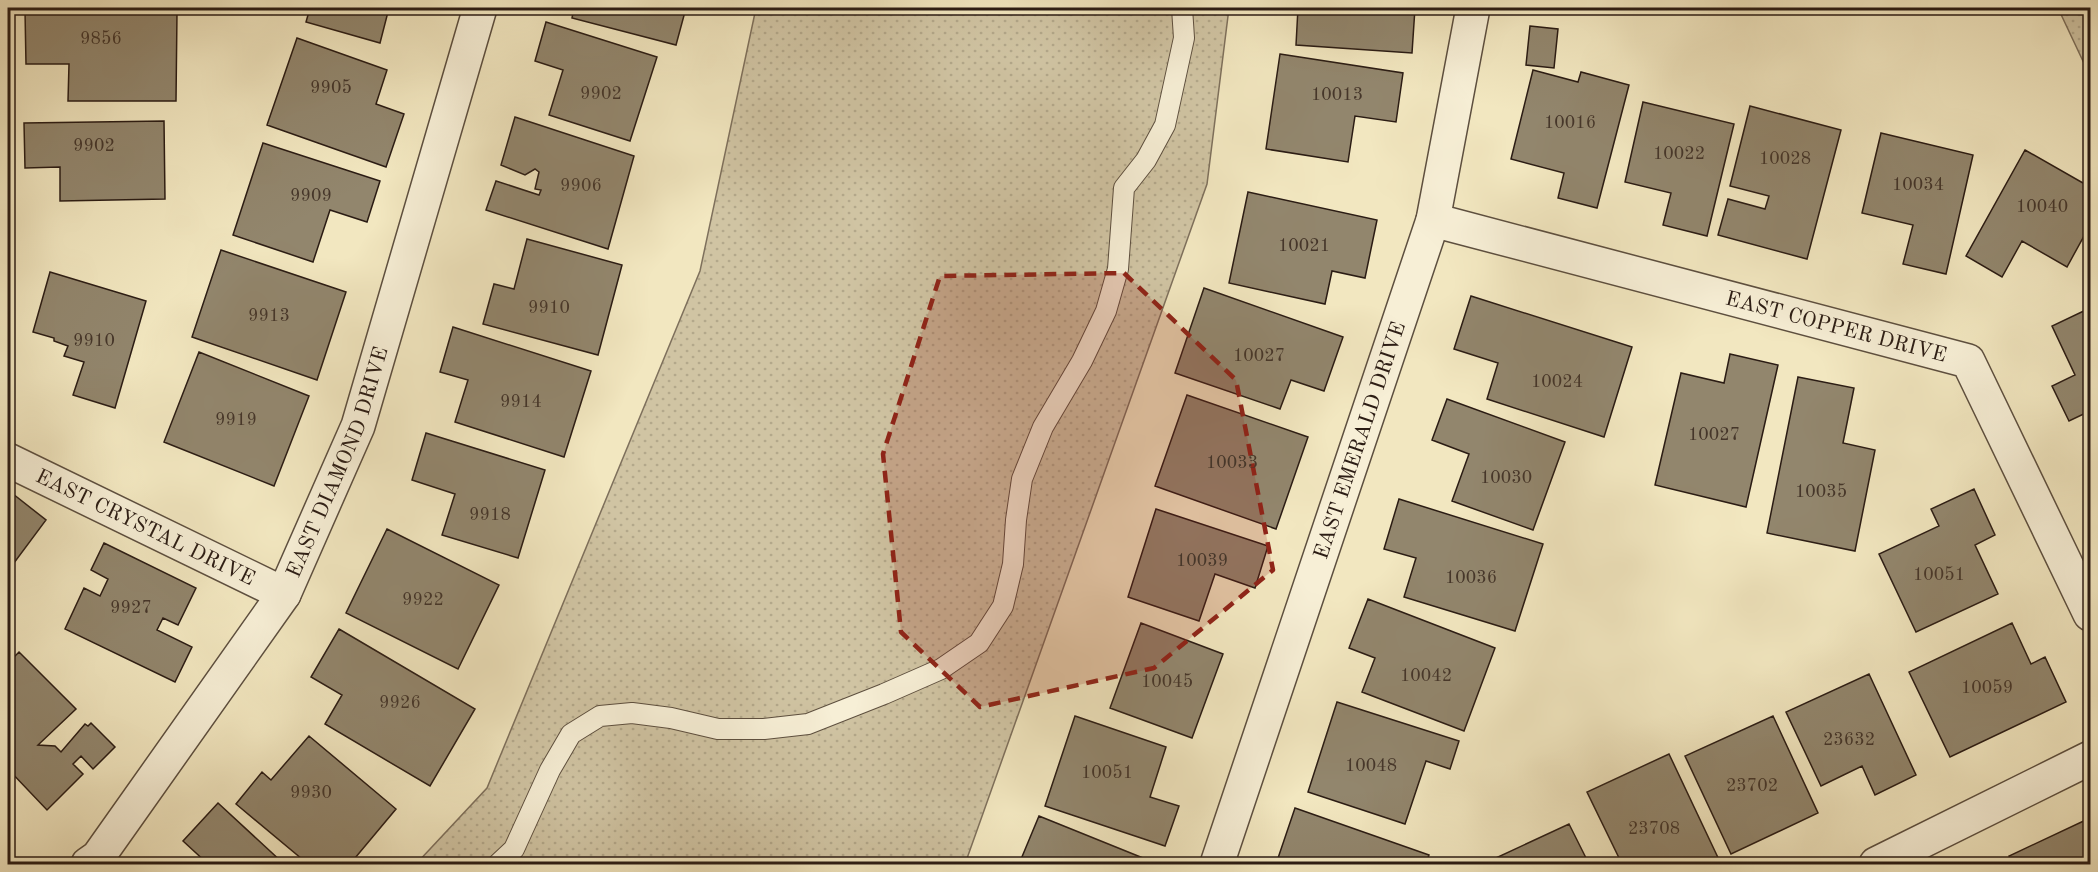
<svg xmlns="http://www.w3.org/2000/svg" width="2098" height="872" viewBox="0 0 2098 872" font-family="'Old Standard TT',serif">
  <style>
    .green { fill: url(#green-dots); stroke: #7e705c; stroke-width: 1.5 }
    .building { fill: #92866d; stroke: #2b1c14; stroke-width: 1.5 }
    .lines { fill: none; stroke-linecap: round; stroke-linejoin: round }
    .lane-casing { stroke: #5d4f3f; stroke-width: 22 }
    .street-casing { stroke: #5d4f3f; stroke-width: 36 }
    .lane { stroke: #f7efd6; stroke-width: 20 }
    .street { stroke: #f7efd6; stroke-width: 33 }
    .marked { fill: #8f2418; fill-opacity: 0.2; stroke: #8f2418; stroke-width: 4.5; stroke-dasharray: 12 8; stroke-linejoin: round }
    .labels { text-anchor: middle; stroke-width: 5; stroke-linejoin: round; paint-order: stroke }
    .number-label { font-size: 18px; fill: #45362a }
    .street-label { font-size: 21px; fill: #2b1c14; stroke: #f7efd6 }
  </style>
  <defs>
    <pattern id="green-dots" width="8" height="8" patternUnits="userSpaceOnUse" patternTransform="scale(1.5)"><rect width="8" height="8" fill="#d0c4a3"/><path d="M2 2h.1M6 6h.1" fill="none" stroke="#b3a88b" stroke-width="1.8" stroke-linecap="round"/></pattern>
  </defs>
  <rect width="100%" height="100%" fill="#f2e7c0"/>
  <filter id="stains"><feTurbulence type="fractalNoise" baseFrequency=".00333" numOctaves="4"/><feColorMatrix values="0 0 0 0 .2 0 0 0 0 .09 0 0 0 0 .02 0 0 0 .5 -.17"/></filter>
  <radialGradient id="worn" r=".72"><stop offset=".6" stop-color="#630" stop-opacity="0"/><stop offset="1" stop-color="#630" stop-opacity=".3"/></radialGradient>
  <path class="green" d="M756 8H1229L1207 184 965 864H416L487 788 700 271Z
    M2058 8H2090V76Z"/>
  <path class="building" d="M310 8H389L380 43 306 22Z
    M574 8H686L676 45 572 18Z
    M1298 8H1415L1412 53 1296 45Z
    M25 11 177 12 176 101H68L69 64H26Z
    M546 22 657 57 630 141 549 115 563 70 535 61Z
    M1530 26 1558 29 1554 68 1526 65Z
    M297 38 387 70 376 104 404 114 386 167 267 125Z
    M1280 54 1403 73 1396 122 1355 116 1348 162 1266 149Z
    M1533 70 1578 82 1581 72 1629 85 1597 208 1558 198 1564 173 1511 159Z
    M1643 102 1734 124 1707 236 1663 225 1671 193 1625 182Z
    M1750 106 1841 130 1807 259 1718 235 1728 199 1765 209 1769 196 1730 186Z
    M515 117 634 156 608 249 486 210 496 181 539 195 541 190 535 189 539 172 535 169 525 175 501 165Z
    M164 121 165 199 60 201V167L25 168 24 123Z
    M1881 133 1973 155 1946 274 1903 264 1913 225 1862 213Z
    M263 143 380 181 367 222 330 210 313 262 233 235Z
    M2025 150 2090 187V225L2067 267 2022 241 2002 277 1966 256Z
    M1248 192 1377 220 1365 278 1332 271 1325 304 1229 283Z
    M527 239 622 265 598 355 483 324 494 284 514 289Z
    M221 250 346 292 317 380 192 337Z
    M50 272 146 301 115 408 73 395 84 362 64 356 68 346 54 341V338L33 332Z
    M1204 288 1343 337 1324 391 1291 380 1280 409 1175 373Z
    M1471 296 1632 347 1604 437 1487 399 1498 363 1454 349Z
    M2090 308V411L2069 421 2052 386 2075 375 2052 326Z
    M453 327 591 371 564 457 455 422 468 380 440 372Z
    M199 352 309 396 274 486 164 442Z
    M1730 354 1778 365 1746 507 1655 485 1681 373 1724 383Z
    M1798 377 1854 388 1843 443 1875 450 1855 551 1767 533Z
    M1187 395 1308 437 1276 529 1155 486Z
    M1447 399 1565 442 1533 530 1452 501 1469 454 1432 440Z
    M426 433 545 470 518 558 442 535 455 494 412 480Z
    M1974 489 1995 535 1975 545 1998 594 1916 632 1879 554 1939 526 1931 509Z
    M8 490 46 520 8 571Z
    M1399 499 1543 544 1515 631 1404 597 1416 558 1384 549Z
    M1156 509 1268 546 1255 588 1215 574 1199 621 1128 597Z
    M387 529 499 585 458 669 346 613Z
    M104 543 196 588 178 625 163 618 157 630 192 647 175 682 65 629 84 588 100 596 108 579 91 570Z
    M1368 599 1495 648 1464 731 1362 692 1375 658 1349 648Z
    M1141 623 1223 654 1192 738 1110 708Z
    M2012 623 2031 664 2045 657 2066 702 1950 757 1909 672Z
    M339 629 475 709 430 786 325 724 342 695 311 677Z
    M19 652 76 709 38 745 55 746 61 752 85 724 88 726 91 723 115 747 93 769 81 756 73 764 83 774 47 810 8 769V663Z
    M1869 674 1916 775 1875 795 1862 766 1821 786 1786 712Z
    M1337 702 1459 741 1450 769 1426 761 1405 824 1308 792Z
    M1075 716 1166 747 1150 797 1179 806 1165 846 1045 806Z
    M1773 716 1818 813 1731 854 1685 756Z
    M309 736 396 809 350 864H308L236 804 262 772 271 780Z
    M1669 754 1721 864H1622L1587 792Z
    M218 803 284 864H208L183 841Z
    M1295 808 1429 855 1426 864H1276Z
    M1039 816 1143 858 1141 864H1019Z
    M2090 818V864H2013L2009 856Z
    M1569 824 1589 864H1483Z"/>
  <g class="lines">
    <defs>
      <path id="lane" d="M498 864 514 849 550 770 571 734 600 716 632 713 671 718 718 729H764L808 724 884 694 941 669 979 643 1003 606 1013 564 1016 520 1022 479 1043 427 1082 361 1106 311 1118 269 1124 188 1146 160 1165 125 1184 38 1182 8"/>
      <g id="street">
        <path id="s1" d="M1433 220 1968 361 2090 614"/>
        <path id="s2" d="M8 460 284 594"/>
        <path id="s3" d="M88 864 98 857 284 594 358 426 480 8"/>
        <path id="s4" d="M1217 864 1433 220 1473 8"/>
        <path d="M1876 864 2090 758"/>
      </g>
    </defs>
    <use href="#lane" class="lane-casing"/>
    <use href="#street" class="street-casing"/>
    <use href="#lane" class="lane"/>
    <use href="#street" class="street"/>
  </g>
  <path class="marked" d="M1124 273 1236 380 1273 570 1154 668 980 707 901 632 883 454 940 276Z"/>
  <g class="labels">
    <g class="number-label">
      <text x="101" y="44">9856</text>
      <text x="331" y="93">9905</text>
      <text x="601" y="99">9902</text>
      <text x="1337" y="100">10013</text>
      <text x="1570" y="128">10016</text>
      <text x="94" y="151">9902</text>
      <text x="1679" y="159">10022</text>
      <text x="1785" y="164">10028</text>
      <text x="1918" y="190">10034</text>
      <text x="581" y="191">9906</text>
      <text x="311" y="201">9909</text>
      <text x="2042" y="212">10040</text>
      <text x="1304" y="251">10021</text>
      <text x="549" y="313">9910</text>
      <text x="269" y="321">9913</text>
      <text x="94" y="346">9910</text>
      <text x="1259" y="361">10027</text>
      <text x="1557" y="387">10024</text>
      <text x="521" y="407">9914</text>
      <text x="236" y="425">9919</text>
      <text x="1714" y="440">10027</text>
      <text x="1232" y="468">10033</text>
      <text x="1506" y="483">10030</text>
      <text x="1821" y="497">10035</text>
      <text x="490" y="520">9918</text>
      <text x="1202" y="566">10039</text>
      <text x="1939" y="580">10051</text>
      <text x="1471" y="583">10036</text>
      <text x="423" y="605">9922</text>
      <text x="131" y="613">9927</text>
      <text x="1426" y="681">10042</text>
      <text x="1167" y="687">10045</text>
      <text x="1987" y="693">10059</text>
      <text x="400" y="708">9926</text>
      <text x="1849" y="745">23632</text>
      <text x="1371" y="771">10048</text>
      <text x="1107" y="778">10051</text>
      <text x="1752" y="791">23702</text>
      <text x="311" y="798">9930</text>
      <text x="1654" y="834">23708</text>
    </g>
    <g class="street-label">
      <text dy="7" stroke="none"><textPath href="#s1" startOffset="417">EAST COPPER DRIVE</textPath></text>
      <text dy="7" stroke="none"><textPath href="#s4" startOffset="447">EAST EMERALD DRIVE</textPath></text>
      <text dy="7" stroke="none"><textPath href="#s3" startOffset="477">EAST DIAMOND DRIVE</textPath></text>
      <text dy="7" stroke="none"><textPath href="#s2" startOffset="153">EAST CRYSTAL DRIVE</textPath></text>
    </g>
  </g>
  <rect width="2098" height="872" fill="none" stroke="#f2e7c0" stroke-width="30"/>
  <rect x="9" y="9" width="2080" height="854" fill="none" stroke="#2b1c14" stroke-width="3"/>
  <rect x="15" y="15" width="2068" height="842" fill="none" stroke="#2b1c14" stroke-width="1.5"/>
  <rect width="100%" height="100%" filter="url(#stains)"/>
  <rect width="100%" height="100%" fill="url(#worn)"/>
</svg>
